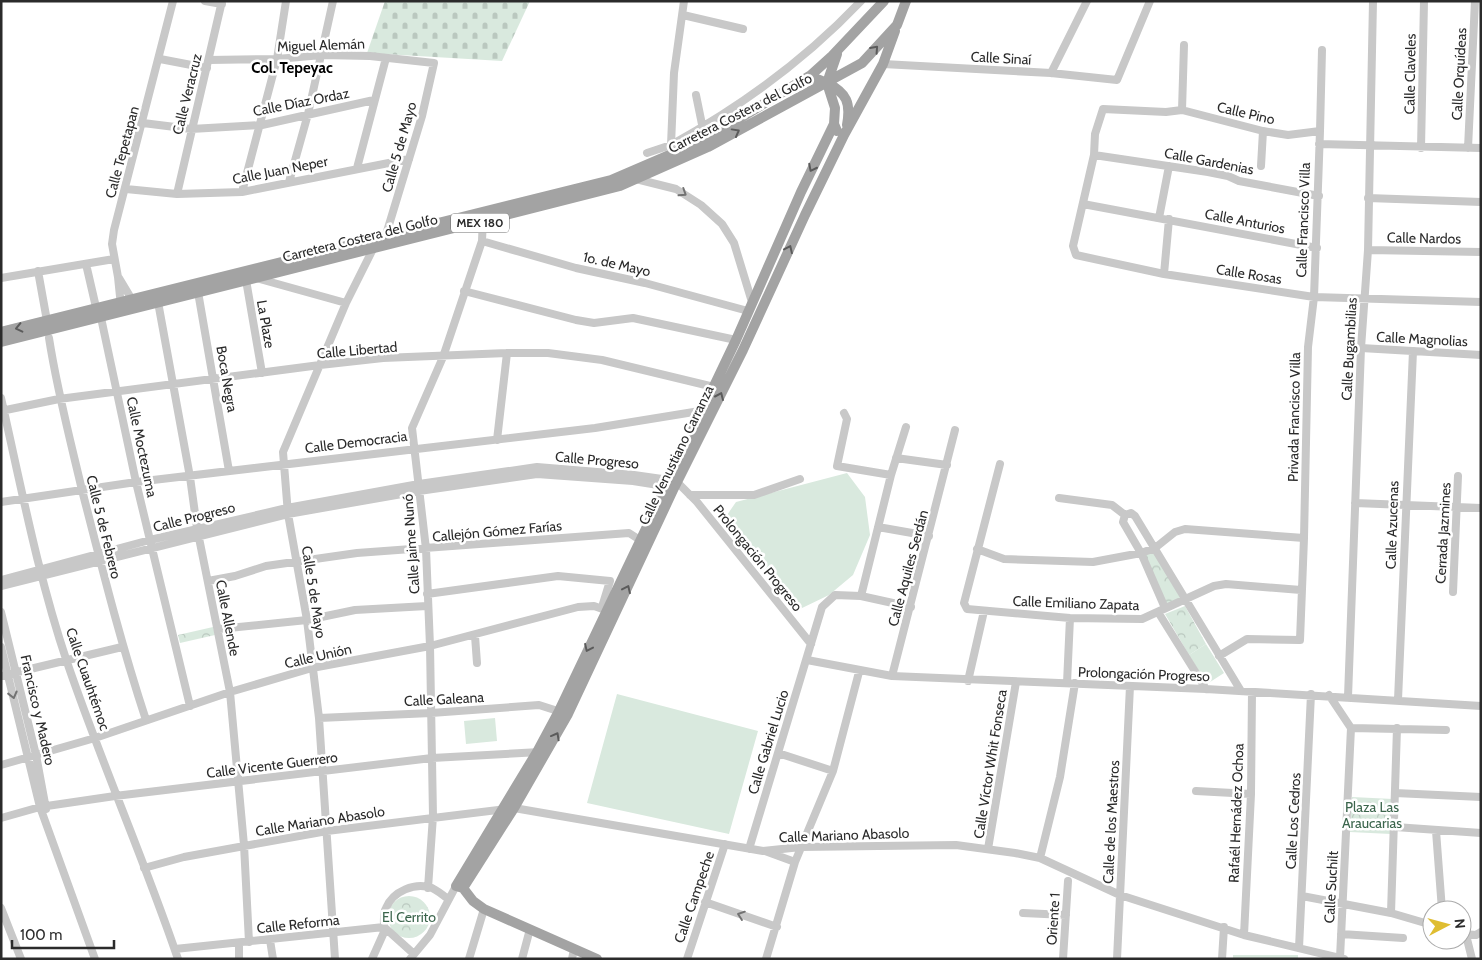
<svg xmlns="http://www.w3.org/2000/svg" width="1482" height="960" viewBox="0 0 1482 960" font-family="Cabin,sans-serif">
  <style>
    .forest { fill: url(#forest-crowns) }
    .cemetery { fill: url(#cemetery-stones) }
    .pitch { fill: #d9e9de }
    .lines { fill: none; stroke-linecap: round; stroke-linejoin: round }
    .minor { stroke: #c8c8c8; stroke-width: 8 }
    .major { stroke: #a3a3a3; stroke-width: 10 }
    .oneway { stroke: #5b5b5b }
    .oneway2 { stroke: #727272 }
    .labels { text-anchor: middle; stroke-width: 5; stroke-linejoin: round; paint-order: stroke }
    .shield { fill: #fff; stroke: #6b6b6b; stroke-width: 1 }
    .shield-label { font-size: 12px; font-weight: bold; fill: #2b2b2b }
    .street-label { font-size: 14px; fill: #2b2b2b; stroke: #fff }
    .park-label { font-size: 14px; fill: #3b654c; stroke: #fff }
    .neighbourhood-label { font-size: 15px; font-weight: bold; fill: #000; stroke: #fff }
  </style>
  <defs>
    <pattern id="forest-crowns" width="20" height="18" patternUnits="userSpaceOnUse" patternTransform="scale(1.25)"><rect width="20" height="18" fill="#d9e9de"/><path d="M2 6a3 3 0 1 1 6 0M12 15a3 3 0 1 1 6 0" fill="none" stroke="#bac8bf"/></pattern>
    <pattern id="cemetery-stones" width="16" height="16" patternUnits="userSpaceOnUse" patternTransform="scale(1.25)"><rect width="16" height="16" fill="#d9e9de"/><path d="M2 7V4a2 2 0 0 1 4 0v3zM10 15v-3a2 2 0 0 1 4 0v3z" fill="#bac8bf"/></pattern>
  </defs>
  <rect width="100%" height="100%" fill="#fff"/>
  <path class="forest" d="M1153 551 1181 598 1167 604 1143 555Z
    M1185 606 1206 644 1189 655 1165 614Z
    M213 627 215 635 180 643 178 635Z
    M1352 797 1393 799 1391 834 1350 832Z
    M388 917a21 21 0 1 1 42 0a21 21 0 1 1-42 0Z"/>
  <path class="cemetery" d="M385 1H530L502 61 367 53Z"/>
  <path class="pitch" d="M847 473 865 497 870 535 853 575 829 595 800 609C777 583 735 548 727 515L736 502Z
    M1206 644 1224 673 1207 684 1189 655Z
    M617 694 758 731 729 834 587 803Z
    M495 718 497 741 466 744 464 721Z
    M1233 955H1298V959H1233Z"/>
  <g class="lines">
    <path class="minor" d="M205 1 222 4
      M683 15 743 29
      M160 59 207 68
      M209 60 277 59 322 55 370 56 434 63 422 116 385 238
      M883 64 1051 73 1117 80 1150 1
      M1051 73 1087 1
      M696 95 706 144
      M1182 110 1184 45
      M143 123 191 129 262 125 374 100
      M1320 131 1322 50
      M1319 144 1481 148
      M671 145C742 106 806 59 861 1
      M1421 148 1424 1
      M1468 148 1475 1
      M647 153 671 145 674 73 684 1
      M1094 155 1208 172 1228 176 1239 181 1319 196
      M1261 166 1263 131
      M357 168 386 58
      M636 179 676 189 701 205 722 224 734 243 752 302
      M289 182 308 114 333 1
      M126 189 177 194 242 192 409 159
      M242 192 277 59 286 1
      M177 194 222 1
      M1368 198 1481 202
      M1083 204 1317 248
      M1159 218 1169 166
      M482 241 576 268 645 283 748 311
      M1368 250 1481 252
      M86 264 95 303
      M38 271 47 321
      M1164 274 1169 219
      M1 278 114 259
      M119 278 134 303
      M256 278 346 303
      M246 280 262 373
      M464 291 576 320 594 323 633 318 736 340
      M198 292 229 471
      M158 302 190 477 197 528 230 692 244 845 249 942
      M121 306 118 277 112 244 114 230 173 1
      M100 313 136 482 190 706
      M49 338C57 390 70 439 82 490 102 568 121 644 146 720
      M1361 348 1481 355
      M1 398C21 486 38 576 67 662 101 762 144 859 178 959
      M1 411 59 399 320 365 383 358 507 353H548L602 360 714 387
      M844 413 847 419 837 466 891 475
      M497 440 507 353
      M896 458 947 465
      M1000 464 964 603 967 609 1070 618 1142 619 1214 586 1226 584 1301 590
      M690 495H754L800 479
      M1059 498 1112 505 1125 515 1131 513 1135 516 1241 691
      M1 502 136 482 595 428 706 410
      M1355 503 1481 508
      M1125 515 1123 522 1141 553 1165 608
      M878 527 929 536
      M977 549 1004 559 1093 562 1141 553 1155 548 1175 532 1185 529 1304 538
      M1 580 150 540 287 508 419 484 537 467 634 475 669 480 677 482 697 502 811 644
      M208 581 235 576 266 566 357 553 629 533 640 540
      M1 586 288 514 419 491 537 474 633 481 671 487
      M1453 592 1458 476
      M427 594 558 576 610 581 602 607
      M861 596 891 475 906 427
      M1 612 36 755 46 809
      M1158 612 1206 689
      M219 629 307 620 355 610 427 606
      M475 636 477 663
      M1 647 40 807 95 959
      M1219 656 1247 639 1300 640 1304 538 1308 347 1314 297 1320 131 1288 135 1263 131 1182 110 1166 112 1103 109 1095 134 1094 155 1073 246 1076 255 1164 274 1314 297 1481 302
      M807 660 892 676 1206 689 1481 706
      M1 676 122 647
      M892 676 955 430
      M968 681 984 611
      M1067 683 1070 618
      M1329 695 1351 728
      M1348 697 1361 348 1368 250 1373 1
      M1398 700 1413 351
      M319 718 431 713 539 705 564 713
      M1351 728 1446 730
      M778 753 833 771
      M1 765 95 738 230 692 312 668 430 646 578 607 594 606 611 612
      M1196 791 1251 794
      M1395 793 1481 797
      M1 818 40 807 115 796 432 758 540 752
      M1395 827 1481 833
      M1436 831 1442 910
      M749 849 822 607 835 595 861 596 911 607
      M988 849 1016 682
      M765 851 795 862
      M1040 858 1060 777 1075 683
      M144 868 184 857 327 831 514 808 763 851 801 847 956 845 1015 853 1040 858 1120 895 1244 935 1344 959
      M428 888 433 816 430 646 426 549 412 428 443 357 482 241 483 217
      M1302 896 1391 913 1432 925
      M705 902 777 927
      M1 908 21 959
      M1023 913 1066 915
      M1391 913 1397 728
      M384 927C384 921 383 913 386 908 393 891 415 882 432 888 438 891 443 895 448 899
      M384 927 414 954
      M1341 934 1403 938
      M1463 934 1476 935 1481 932
      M1244 935 1251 794 1252 692
      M1466 935 1472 959
      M270 940 273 959
      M1299 948 1311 694
      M175 949 384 927
      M1340 958 1351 728
      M239 959V943
      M335 959 319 718 307 620 288 514 283 452 346 303 373 249
      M372 959 385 930
      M410 959 430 935 456 886
      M469 959 484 909
      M522 959 530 929
      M572 959 574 949
      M687 959 725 844
      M766 959 795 862 833 771 859 672
      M1063 959 1068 881
      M1117 959 1130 686
      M1222 959 1224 927"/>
    <path class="major" d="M837 54 827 83 835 108 834 124 837 131
      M805 79C814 77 819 80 827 83 847 93 851 103 847 125
      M1 332 611 180 704 140 811 75 832 56 884 1
      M1 342 620 186 708 147 862 63 897 25 906 1
      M463 888 514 808 568 714 674 488 743 350 805 215 844 135 883 64 895 31
      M463 888 456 886 537 752 559 711 736 340 801 192 834 124
      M463 888 473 901 484 909 597 959"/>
  </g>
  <defs><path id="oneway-chevron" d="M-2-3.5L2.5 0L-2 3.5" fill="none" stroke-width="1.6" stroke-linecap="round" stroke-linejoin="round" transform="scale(1.25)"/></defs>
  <g class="oneway">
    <use href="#oneway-chevron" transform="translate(875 49) rotate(-48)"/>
    <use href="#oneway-chevron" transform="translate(736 132) rotate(-29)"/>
    <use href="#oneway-chevron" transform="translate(812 168) rotate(117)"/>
    <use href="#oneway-chevron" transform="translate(789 249) rotate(-65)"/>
    <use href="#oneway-chevron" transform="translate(19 328) rotate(167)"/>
    <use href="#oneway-chevron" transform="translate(720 396) rotate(-66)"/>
    <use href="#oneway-chevron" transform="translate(627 589) rotate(-65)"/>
    <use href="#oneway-chevron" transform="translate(588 648) rotate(115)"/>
    <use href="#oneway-chevron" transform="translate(556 736) rotate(-61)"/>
  </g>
  <g class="oneway2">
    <use href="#oneway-chevron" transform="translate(683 193) rotate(33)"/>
    <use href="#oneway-chevron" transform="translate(13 695) rotate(76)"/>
    <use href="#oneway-chevron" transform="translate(741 915) rotate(-161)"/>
  </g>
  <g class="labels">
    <rect class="shield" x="451" y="213.5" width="58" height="19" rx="4"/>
    <g class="shield-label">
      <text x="480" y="227">MEX 180</text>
    </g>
    <g class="street-label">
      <text transform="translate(321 45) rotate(-2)" y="5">Miguel Alemán</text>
      <text transform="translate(1001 58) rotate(3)" y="5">Calle Sinaí</text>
      <text transform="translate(1410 74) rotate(-89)" y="5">Calle Claveles</text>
      <text transform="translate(1459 74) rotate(-87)" y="5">Calle Orquídeas</text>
      <text transform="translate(187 94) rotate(-76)" y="5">Calle Veracruz</text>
      <text transform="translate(301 102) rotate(-11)" y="5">Calle Díaz Ordaz</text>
      <text transform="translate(740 113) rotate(-27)" y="5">Carretera Costera del Golfo</text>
      <text transform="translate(1246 113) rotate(13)" y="5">Calle Pino</text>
      <text transform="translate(399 147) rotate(-74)" y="5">Calle 5 de Mayo</text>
      <text transform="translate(122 152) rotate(-75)" y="5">Calle Tepetapan</text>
      <text transform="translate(1209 161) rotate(11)" y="5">Calle Gardenias</text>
      <text transform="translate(280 170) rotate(-11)" y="5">Calle Juan Neper</text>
      <text transform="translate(1303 220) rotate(-88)" y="5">Calle Francisco Villa</text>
      <text transform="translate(1245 221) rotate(11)" y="5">Calle Anturios</text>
      <text transform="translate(360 238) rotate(-14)" y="5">Carretera Costera del Golfo</text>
      <text transform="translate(1424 238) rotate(1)" y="5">Calle Nardos</text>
      <text transform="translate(617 264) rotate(13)" y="5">1o. de Mayo</text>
      <text transform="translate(1249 274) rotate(9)" y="5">Calle Rosas</text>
      <text transform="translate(266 324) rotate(80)" y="5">La Plaze</text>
      <text transform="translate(1422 339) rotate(3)" y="5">Calle Magnolias</text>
      <text transform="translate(1349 349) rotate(-87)" y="5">Calle Bugambilias</text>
      <text transform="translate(357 350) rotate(-5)" y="5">Calle Libertad</text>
      <text transform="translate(227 379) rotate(80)" y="5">Boca Negra</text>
      <text transform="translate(1294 417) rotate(-89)" y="5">Privada Francisco Villa</text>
      <text transform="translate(356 442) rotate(-7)" y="5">Calle Democracia</text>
      <text transform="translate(142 447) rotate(78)" y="5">Calle Moctezuma</text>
      <text transform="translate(676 455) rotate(-64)" y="5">Calle Venustiano Carranza</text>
      <text transform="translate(597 460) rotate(5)" y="5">Calle Progreso</text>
      <text transform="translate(194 517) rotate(-14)" y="5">Calle Progreso</text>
      <text transform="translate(1392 525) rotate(-88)" y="5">Calle Azucenas</text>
      <text transform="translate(104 527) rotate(76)" y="5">Calle 5 de Febrero</text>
      <text transform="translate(497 531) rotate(-5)" y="5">Callejón Gómez Farías</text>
      <text transform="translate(1443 533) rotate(-87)" y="5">Cerrada Jazmines</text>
      <text transform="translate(411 544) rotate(-94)" y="5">Calle Jaime Nunó</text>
      <text transform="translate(758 558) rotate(51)" y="5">Prolongación Progreso</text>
      <text transform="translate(908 568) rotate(-75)" y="5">Calle Aquiles Serdán</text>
      <text transform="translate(314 592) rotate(81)" y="5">Calle 5 de Mayo</text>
      <text transform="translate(1076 603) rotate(2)" y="5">Calle Emiliano Zapata</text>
      <text transform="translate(228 618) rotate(79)" y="5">Calle Allende</text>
      <text transform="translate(318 656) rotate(-13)" y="5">Calle Unión</text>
      <text transform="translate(1144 674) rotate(2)" y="5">Prolongación Progreso</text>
      <text transform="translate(88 679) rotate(71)" y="5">Calle Cuauhtémoc</text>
      <text transform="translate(444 699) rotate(-3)" y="5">Calle Galeana</text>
      <text transform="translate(38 710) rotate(77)" y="5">Francisco y Madero</text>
      <text transform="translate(768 742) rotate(-73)" y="5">Calle Gabriel Lucio</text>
      <text transform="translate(990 764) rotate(-81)" y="5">Calle Víctor Whit Fonseca</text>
      <text transform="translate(272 765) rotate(-7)" y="5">Calle Vicente Guerrero</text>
      <text transform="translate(1236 813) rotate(-88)" y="5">Rafaél Hernádez Ochoa</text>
      <text transform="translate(320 821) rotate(-9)" y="5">Calle Mariano Abasolo</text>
      <text transform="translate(1293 821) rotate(-87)" y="5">Calle Los Cedros</text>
      <text transform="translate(1111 822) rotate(-87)" y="5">Calle de los Maestros</text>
      <text transform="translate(844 835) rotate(-2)" y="5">Calle Mariano Abasolo</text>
      <text transform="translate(1331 887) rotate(-87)" y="5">Calle Suchilt</text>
      <text transform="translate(694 897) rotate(-71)" y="5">Calle Campeche</text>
      <text transform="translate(1053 919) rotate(-86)" y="5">Oriente 1</text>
      <text transform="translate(298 924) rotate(-6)" y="5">Calle Reforma</text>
    </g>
    <g class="park-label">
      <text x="1372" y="812">Plaza Las<tspan x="1372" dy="16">Araucarias</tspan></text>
      <text x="409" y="922">El Cerrito</text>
    </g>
    <g class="neighbourhood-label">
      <text x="292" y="73">Col. Tepeyac</text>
    </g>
  </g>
  <rect width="1482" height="960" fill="none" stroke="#2b2b2b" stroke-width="5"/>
  <g transform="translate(1447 925) rotate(84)"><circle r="24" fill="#ffffff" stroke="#aaaaaa"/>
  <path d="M0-4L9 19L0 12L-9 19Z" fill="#dfbd31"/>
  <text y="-8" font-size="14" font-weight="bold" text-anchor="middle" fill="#2b2b2b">N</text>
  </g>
  <path d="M12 940v8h102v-8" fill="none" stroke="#2b2b2b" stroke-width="2.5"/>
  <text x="20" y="940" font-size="15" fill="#2b2b2b" stroke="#ffffff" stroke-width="4" paint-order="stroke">100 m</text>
</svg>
